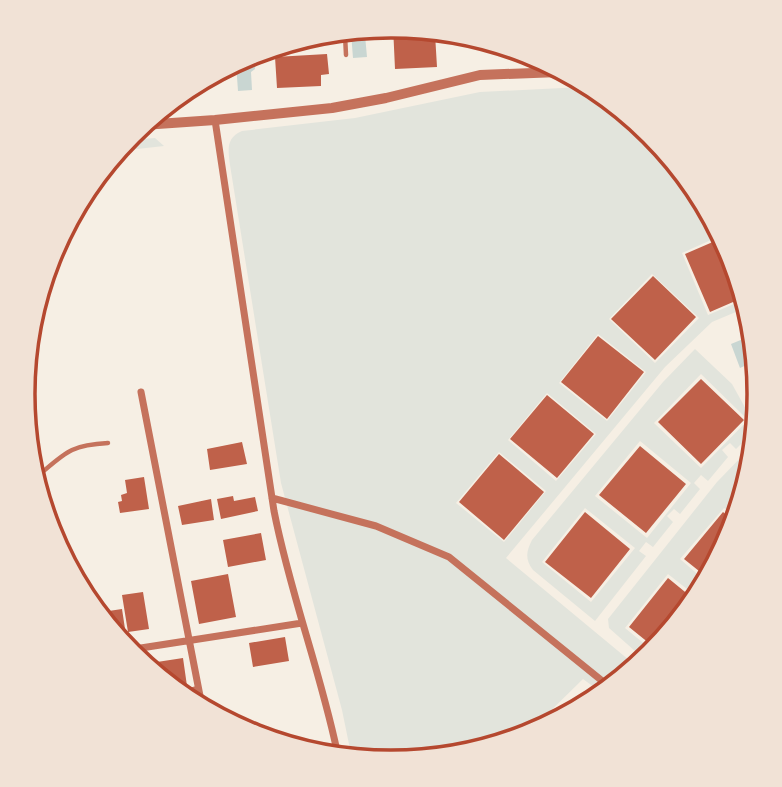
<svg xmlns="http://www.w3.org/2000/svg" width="782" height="787" viewBox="0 0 782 787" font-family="Rubik,sans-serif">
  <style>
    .green { fill: #e2e4dc; fill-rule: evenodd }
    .water { fill: #c9d6d2 }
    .building { fill: #bf614a }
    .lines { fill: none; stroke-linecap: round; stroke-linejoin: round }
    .service { stroke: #c5725c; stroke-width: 4.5 }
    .minor { stroke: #c5725c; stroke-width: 7 }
    .tertiary { stroke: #c5725c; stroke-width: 10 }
    .rim { fill: none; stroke: #b5482f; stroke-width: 3.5 }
  </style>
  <rect width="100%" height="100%" fill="#f6efe4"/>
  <path class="green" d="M582 87 652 133 720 236 682 253 708 315 741 301 743 309 712 322 665 367 506 558 635 665 598 690 583 679 526 735 391 762 351 754 342 710 281 483 230 165C228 149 226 138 242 131L355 118 480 92ZM652 274 699 318 655 363 609 319ZM598 334 646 372 607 421 559 383ZM547 393 596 434 556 481 508 440ZM499 452 546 491 504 542 456 503Z
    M155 138 164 146 119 151 126 140Z
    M695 349 732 384 747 411 756 408 751 434 736 449 730 443 722 450 728 457 708 481 701 475 694 483 700 489 680 514 674 509 667 516 673 522 653 547 646 542 639 551 646 556 595 621 533 570C525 559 526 552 532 540L663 382ZM701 374 748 420 701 468 654 423ZM640 441 691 483 647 538 595 496ZM585 508 635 548 591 602 542 562Z
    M748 450 735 516 724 508 680 559 702 578 692 593 668 574 625 628 653 651 644 659 609 628 608 619 717 482Z"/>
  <path class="water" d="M369 30 365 35 367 57 353 58 351 33Z
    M255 59V69L251 72 252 90 238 91 236 63 240 60Z
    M748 337 753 362 740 368 731 344Z"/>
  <path class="building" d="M393 26 435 34 437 67 395 69Z
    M327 54 329 74 321 75V86L277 88 275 57Z
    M207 82 208 89 195 90Z
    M722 238 731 253 740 299 710 312 685 254Z
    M653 276 696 317 655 360 611 319Z
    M598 336 644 372 607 419 561 382Z
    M701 379 744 420 701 464 658 422Z
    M547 395 594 434 557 478 510 439Z
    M242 442 247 464 210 470 207 449Z
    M640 446 686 484 646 533 599 495Z
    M499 454 544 492 504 540 459 502Z
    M144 477 149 509 120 513 118 502 122 501 121 495 127 493 125 480Z
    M233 496 234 501 255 497 258 511 221 519 217 499Z
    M211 499 214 520 182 525 178 506Z
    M585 512 630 549 591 598 545 562Z
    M723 512 734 521 731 535 704 575 684 559Z
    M261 533 266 560 228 567 223 540Z
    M228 574 236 617 199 624 191 581Z
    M668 578 690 596 655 648 629 627Z
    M143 592 149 629 128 632 122 595Z
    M122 609 127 642H123L102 612Z
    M285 637 289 661 253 667 249 643Z
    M183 658 187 686 180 687 159 673 157 662Z"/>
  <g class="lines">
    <path class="service" d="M345 35 346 55
      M225 78V70
      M39 475C66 452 71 445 108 443
      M186 691 198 688"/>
    <path class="minor" d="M215 120 274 511C290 593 320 670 337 751
      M141 392 201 701
      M272 498 376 526 449 557 606 684
      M128 650 302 623"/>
    <path class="tertiary" d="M143 125 215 120 332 108 386 98 480 75 559 72"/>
  </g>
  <path d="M0 0H782V787H0ZM35 394a356 356 0 1 1 712 0a356 356 0 1 1-712 0Z" fill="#f1e2d6" fill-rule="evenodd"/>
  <path class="rim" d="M35 394a356 356 0 1 1 712 0a356 356 0 1 1-712 0Z"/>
</svg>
